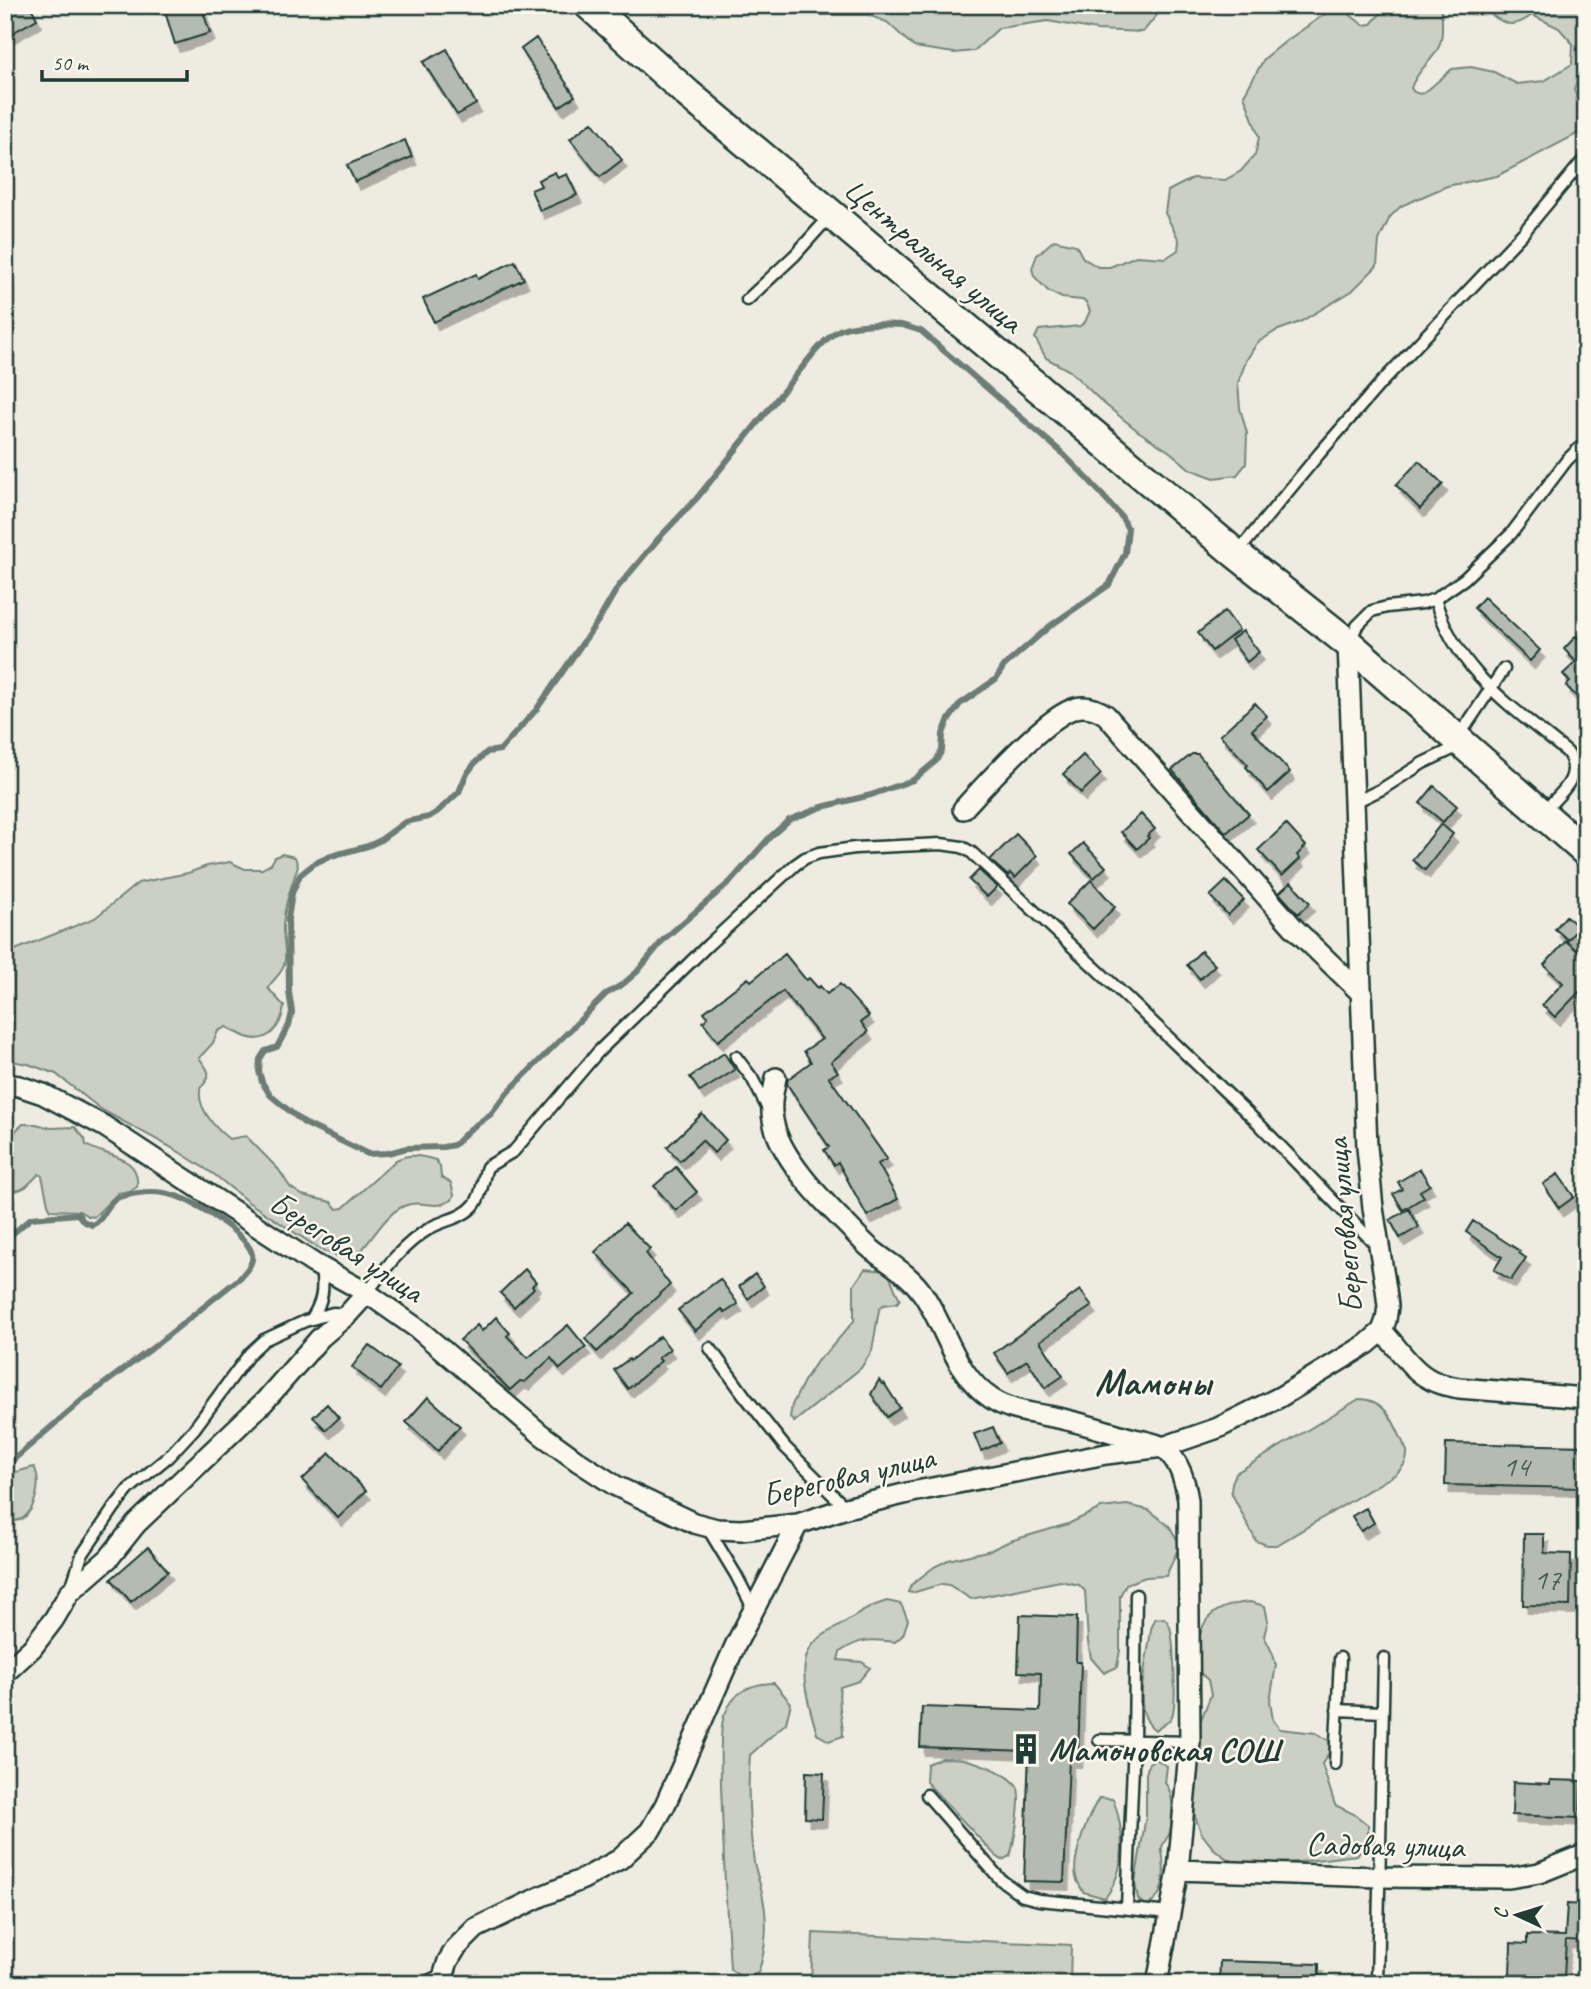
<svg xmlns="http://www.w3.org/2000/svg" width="1591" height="1989" viewBox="0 0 1591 1989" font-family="Caveat,sans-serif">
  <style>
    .green { fill: #cbcfc4; stroke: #75867c; stroke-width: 2 }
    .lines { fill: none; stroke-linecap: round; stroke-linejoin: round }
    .stream { stroke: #6c7d74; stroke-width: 6 }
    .building { fill: #b4bbb0; stroke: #1f3d34; stroke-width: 2; filter: url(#shadow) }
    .lane-casing { stroke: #1f3d34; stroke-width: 15 }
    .street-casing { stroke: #1f3d34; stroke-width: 24 }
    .secondary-casing { stroke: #1f3d34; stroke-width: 33 }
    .lane { stroke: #fbf7ec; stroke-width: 10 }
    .street { stroke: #fbf7ec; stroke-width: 19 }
    .secondary { stroke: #fbf7ec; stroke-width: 28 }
    .labels { text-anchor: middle; stroke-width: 5; stroke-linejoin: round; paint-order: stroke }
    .number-label { font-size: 30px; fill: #445c53 }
    .street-label { font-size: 33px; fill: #1f3d34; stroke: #fbf7ec }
    .poi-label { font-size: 33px; font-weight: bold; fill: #1f3d34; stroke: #fbf7ec; text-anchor: start }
    .quarter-label { font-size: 37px; font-weight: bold; fill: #1f3d34; stroke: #fbf7ec }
  </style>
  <defs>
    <filter id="shadow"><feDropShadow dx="4.5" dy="8" stdDeviation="0" flood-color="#0004"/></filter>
  </defs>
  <rect width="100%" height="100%" fill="#eeece1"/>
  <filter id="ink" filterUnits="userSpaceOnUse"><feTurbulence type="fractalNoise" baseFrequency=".0143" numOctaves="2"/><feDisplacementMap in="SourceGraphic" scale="14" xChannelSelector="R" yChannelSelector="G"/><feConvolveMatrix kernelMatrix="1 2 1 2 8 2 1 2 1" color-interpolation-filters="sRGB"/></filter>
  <g filter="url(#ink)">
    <path class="green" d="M790 5H1159L1162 9 1143 32 1097 30 1048 21 999 28 974 51 954 53 914 47 887 22 868 15H821Z
      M1338 5 1363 25 1371 24 1380 14 1381 5H1439C1443 13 1442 20 1442 28 1443 59 1420 62 1411 88L1414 92 1420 94 1429 89 1452 69 1471 67 1494 72 1517 84 1544 81 1572 64 1573 44 1559 28 1532 15C1506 35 1499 17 1476 5H1586V75L1577 80 1574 90C1581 110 1591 119 1575 135L1497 176 1447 186 1401 206 1390 217 1379 240 1377 266 1352 291 1300 322 1276 331 1257 343 1246 361 1238 383 1240 408 1247 433 1246 464 1237 475 1214 478 1190 469 1170 452 1138 431 1102 402 1070 371 1046 358 1035 338 1039 330 1080 326 1085 322 1090 311 1086 302 1082 300 1062 298 1048 291 1034 276 1032 268 1037 255 1054 240 1076 245 1083 258 1098 267H1110L1136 256 1166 258 1178 250 1179 240 1165 213 1168 191 1193 178 1225 180 1241 171 1255 155 1259 137 1244 95 1264 59 1286 41Z
      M282 854 295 857 298 866C292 886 284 904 283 926 282 938 288 954 284 965 281 975 273 979 268 988L284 1006C282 1025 269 1045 246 1037 239 1034 233 1030 226 1027L218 1031 213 1043 199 1058C205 1066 213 1073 205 1083 201 1088 200 1085 200 1092 198 1109 217 1130 229 1139L246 1136 279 1170 290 1187 302 1195 331 1202 337 1209 343 1208 396 1160C410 1153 421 1156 436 1160L440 1167 441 1177 451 1183 454 1195 452 1200C447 1202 442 1205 437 1205 426 1205 415 1201 404 1206 384 1214 372 1242 355 1257H341L323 1251 248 1202 215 1175 176 1150 102 1110 56 1074 28 1064 5 1060V954L95 918 138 883 188 873 207 866 230 862 245 869H262L271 864 275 857Z
      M23 1124H36L51 1128 75 1127 85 1139 86 1145C106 1157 141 1155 137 1187L130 1191 118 1193 94 1217 88 1216 79 1211 51 1210 48 1204 42 1176 39 1174C27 1185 25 1192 7 1191L5 1188C5 1163 1 1141 23 1124Z
      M865 1269 886 1271C893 1280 894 1290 900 1299L897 1303 883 1305 879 1310 872 1351 861 1368 794 1422 790 1417 792 1405 804 1381 818 1360 829 1350 854 1321V1285Z
      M1359 1399C1389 1399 1396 1429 1407 1451 1408 1462 1403 1467 1396 1474L1277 1545H1267L1256 1541 1231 1492 1232 1483 1236 1473Z
      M34 1467C42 1481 36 1510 22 1519 17 1521 10 1522 5 1524V1475Z
      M1127 1505 1149 1510 1170 1527 1180 1545 1166 1576 1146 1577 1126 1584 1120 1596V1650L1117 1667 1104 1673 1091 1658 1088 1642 1085 1591 1079 1585 1060 1581 971 1599 949 1585 942 1584 912 1593 908 1592 911 1585 934 1567 948 1560 991 1550 1010 1541 1068 1524 1101 1508Z
      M887 1601 901 1604 908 1620 903 1635 895 1642C872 1639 860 1638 840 1652L838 1660 862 1662 870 1668 859 1681 840 1687C837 1707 843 1717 843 1736L829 1741 817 1734C810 1708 793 1662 816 1641 822 1635 832 1630 839 1626 855 1616 869 1606 887 1601Z
      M1250 1602 1265 1606 1268 1621 1264 1636 1273 1654 1276 1665 1270 1701 1273 1720 1280 1729 1316 1733 1329 1741 1330 1751 1322 1764 1335 1805 1354 1814 1368 1825V1845L1357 1855 1299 1862 1245 1865 1227 1859 1213 1848 1202 1834 1195 1817 1192 1803 1200 1722 1211 1695 1208 1680 1198 1671C1196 1627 1203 1606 1250 1602Z
      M1164 1618C1168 1622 1168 1621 1170 1627 1174 1641 1177 1703 1172 1716 1169 1723 1161 1727 1155 1730 1129 1711 1149 1658 1151 1629L1155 1619Z
      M774 1683 791 1703 786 1723 750 1755C747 1791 749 1826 754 1862 756 1873 760 1882 762 1893 768 1919 767 1948 758 1973 747 1980 739 1977 730 1969 726 1908 723 1847 721 1786 721 1771 719 1729 724 1716 734 1691 749 1684 774 1683Z
      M941 1758C948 1758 956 1758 963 1759 977 1762 1009 1773 1017 1786 1023 1797 1014 1843 1010 1856L1002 1860 995 1855 926 1782 927 1764Z
      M1156 1759 1167 1766 1165 1783C1175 1794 1173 1818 1170 1832 1168 1838 1164 1841 1162 1847 1161 1852 1163 1853 1163 1858 1165 1876 1164 1900 1145 1906L1138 1899 1135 1883 1146 1816V1774L1149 1763Z
      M1099 1798 1113 1799C1125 1831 1127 1870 1105 1898L1083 1892C1081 1887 1077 1882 1076 1877 1071 1858 1089 1814 1099 1798Z
      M813 1933 1071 1945 1070 1984H811Z"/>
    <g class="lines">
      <path class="stream" d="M875 324 902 325 921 331 1060 451 1088 479 1121 516 1128 529 1125 553 1109 585 1050 626 1004 666 996 679 960 704 948 721 943 734 942 750 936 761 913 780 871 795 822 807 789 820 770 837 731 881 664 939 637 972 623 984 606 994 508 1092 491 1114 469 1130 454 1145 443 1147 407 1148 388 1153 368 1154 304 1123 270 1095 262 1082 259 1071 260 1059 265 1051 277 1047 289 1025 292 1012 289 992 288 919 292 893 300 875 315 863 331 856 368 846 379 841 405 822 429 817 437 812 459 792 466 775 475 763 487 752 500 750 536 710 600 618 618 587 659 538 697 498 813 354C836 328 840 326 875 324Z
        M5 1266 6 1248 10 1236 31 1218 78 1214 83 1221 92 1225C104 1220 106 1204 117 1198 123 1195 132 1194 138 1193 151 1191 164 1192 176 1196 194 1201 248 1235 252 1254 254 1264 246 1270 241 1277L151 1349 81 1401 5 1467"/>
    </g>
    <path class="building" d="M5 5H30L37 19 5 37Z
      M163 5H201L210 33 175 44Z
      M536 38 575 96 559 107 521 49Z
      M447 49 476 104 457 115 423 62Z
      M592 122 622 160 600 177 570 139Z
      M405 140 412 157 355 182 347 165Z
      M555 172 558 178 567 174 577 195 540 211 531 190 541 186 538 180Z
      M515 261 524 279 434 322 423 299 476 274 478 279Z
      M1419 461 1443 484 1420 509 1396 485Z
      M1484 597 1540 650 1530 661 1474 608Z
      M1225 611 1239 630 1212 651 1198 633Z
      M1243 631 1259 652 1247 662 1231 640Z
      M1576 636 1586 646V706L1566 686 1570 682 1563 674 1576 662 1564 649Z
      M1255 703 1267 716 1252 730 1290 772 1268 792 1246 767 1248 765 1220 735Z
      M1192 754H1198L1249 814 1226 833 1172 770Z
      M1083 755 1101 774 1081 793 1063 774Z
      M1434 786 1457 806 1443 822 1420 803Z
      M1141 814 1155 829 1147 836 1149 838 1137 849 1121 832Z
      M1286 824 1306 846 1297 855 1300 859 1282 876 1258 850Z
      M1441 824 1453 834 1425 870 1412 860Z
      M1016 834 1037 856 1015 878 1010 873 1008 876 990 860Z
      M1083 843 1106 867 1094 878 1071 854Z
      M979 870 997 887 987 897 969 880Z
      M1091 880 1115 907 1093 929 1067 904Z
      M1226 881 1244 900 1228 915 1210 896Z
      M1291 882 1310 903 1298 914 1279 893Z
      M1566 916 1579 927 1568 940 1555 929Z
      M1566 941 1586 958V985L1555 1017 1542 1005 1563 983 1544 965Z
      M1201 951 1215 965 1200 979 1187 965Z
      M785 954 806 980 809 978 818 988 820 986 827 994 840 984 869 1016 861 1022 868 1032 831 1062 838 1072 829 1077 887 1159 878 1164 898 1199 867 1216 838 1162 834 1165 824 1150 829 1147 787 1084 788 1079 811 1062 804 1051 822 1039 783 991 718 1041 703 1022 708 1017 704 1012 748 978 751 981Z
      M724 1053 735 1070 700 1092 690 1077Z
      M702 1114 726 1140 714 1153 702 1140 680 1161 667 1147Z
      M676 1167 697 1192 676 1211 654 1186Z
      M1420 1169 1430 1185 1420 1191 1424 1197 1403 1210 1393 1194 1402 1189 1398 1182Z
      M1558 1174 1574 1197 1559 1208 1543 1184Z
      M1409 1209 1419 1227 1400 1238 1390 1220Z
      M1473 1221 1520 1251 1519 1253 1526 1258 1511 1280 1494 1270 1502 1257 1466 1232Z
      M625 1223 650 1249 646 1253 670 1285 597 1352 585 1339 634 1293 595 1252Z
      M525 1269 536 1282 532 1286 534 1288 514 1307 500 1293Z
      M755 1274 764 1286 748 1299 739 1286Z
      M720 1279 738 1304 725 1313 722 1309 695 1331 678 1310Z
      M1080 1290 1092 1306 1040 1341 1063 1376 1045 1388 1027 1360 1008 1373 994 1353Z
      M496 1317 510 1333 507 1336 528 1358 568 1325 586 1347 560 1369 551 1358 525 1382 520 1381 510 1390 460 1340 477 1325 482 1331Z
      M660 1336 670 1349 658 1358 661 1361 628 1389 614 1370 629 1359 630 1361Z
      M369 1345 398 1367 381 1390 352 1367Z
      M879 1380 882 1384 884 1383 900 1408 887 1417 871 1394Z
      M428 1397 460 1426 438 1451 406 1422Z
      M327 1404 339 1418 326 1430 313 1417Z
      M993 1427 1000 1443 981 1451 974 1434Z
      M1446 1443 1586 1446V1488L1445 1485Z
      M330 1453 366 1491 338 1518 302 1480Z
      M1366 1508 1374 1523 1361 1531 1352 1516Z
      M1524 1534H1544V1553L1571 1554 1570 1606 1523 1605Z
      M148 1547 168 1571 131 1602 111 1579Z
      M1020 1615 1077 1617 1076 1662H1081L1078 1759H1069L1064 1882 1024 1881 1029 1751 920 1747 922 1707 1040 1711 1041 1673 1018 1672Z
      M806 1772 824 1773 822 1819 805 1818Z
      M1550 1780 1581 1781 1580 1818 1512 1815 1513 1782 1550 1784Z
      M1567 1904 1586 1905V1941L1566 1940 1564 1978 1510 1975 1511 1943 1527 1944V1935L1565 1936Z
      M1220 1961 1319 1964V1984H1219Z"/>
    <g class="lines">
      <defs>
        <path id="lane" d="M747 300 795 255 830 216
          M1237 553 1319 454 1380 384 1523 233 1586 157
          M1435 599C1456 671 1512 707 1567 752 1585 777 1559 794 1543 812
          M1350 641 1357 626 1372 611 1387 607 1423 603 1435 599 1464 579 1511 534 1567 460 1586 442
          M1459 736 1504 669
          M1355 802 1382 789 1423 763 1459 746
          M736 1057 752 1078 768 1109
          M367 1293C386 1267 404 1243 432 1227 447 1219 464 1218 475 1204 483 1193 482 1180 487 1167L514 1151 598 1052 708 945 795 865 805 858 819 853 855 848 941 844 962 847 971 852 1121 992 1258 1123 1376 1245
          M312 1318C323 1301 324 1288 321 1269
          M710 1348 744 1395 785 1447 846 1508
          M707 1527 736 1575 753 1608
          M72 1585 82 1555 114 1508 129 1489 168 1457 194 1429 250 1353 264 1340 305 1321 333 1313 345 1314
          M1337 1710 1383 1712
          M1099 1740 1190 1742
          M1335 1764 1340 1658
          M927 1795 1001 1880 1023 1896 1039 1900 1170 1913
          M1127 1908 1134 1741 1136 1595
          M422 1984 443 1974
          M1377 1984 1384 1658"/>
        <path id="street" d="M963 809C985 785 1047 715 1076 708 1087 705 1097 709 1106 715L1294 928 1362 994
          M776 1078C773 1092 770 1106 773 1120 779 1156 820 1198 845 1223 854 1232 862 1241 871 1249 889 1264 910 1274 923 1294 947 1329 954 1374 992 1399 1012 1412 1035 1413 1058 1418 1083 1423 1109 1432 1134 1439 1143 1441 1157 1443 1164 1448 1180 1462 1185 1481 1188 1500L1190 1742 1178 1870 1157 1984
          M5 1084 19 1086 43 1094 104 1126 313 1263 367 1293 418 1329 542 1435 579 1462 616 1486 694 1523 717 1529 741 1530 798 1524 846 1508 912 1492 1106 1454 1163 1447 1218 1428 1280 1397 1367 1344 1382 1331 1386 1320 1388 1306 1386 1289 1373 1208 1367 1147 1348 643
          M1382 1331C1397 1346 1409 1367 1426 1377 1436 1384 1448 1386 1459 1388L1586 1398
          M5 1673 32 1648 54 1619 70 1592 109 1558 136 1524 264 1402 320 1338 348 1314 367 1293
          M1178 1870 1379 1877 1509 1878 1539 1873 1586 1854
          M441 1984 448 1961 456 1948 476 1928 542 1896 583 1879 620 1859 650 1831 665 1805 735 1646 798 1524"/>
        <path id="secondary" d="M589 5 688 94 1104 443 1236 554 1348 643 1586 852"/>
      </defs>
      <use href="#lane" class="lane-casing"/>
      <use href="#street" class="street-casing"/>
      <use href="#secondary" class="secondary-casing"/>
      <use href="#lane" class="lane"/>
      <use href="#street" class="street"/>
      <use href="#secondary" class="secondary"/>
    </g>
  </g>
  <defs>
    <symbol id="building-bare" viewBox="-9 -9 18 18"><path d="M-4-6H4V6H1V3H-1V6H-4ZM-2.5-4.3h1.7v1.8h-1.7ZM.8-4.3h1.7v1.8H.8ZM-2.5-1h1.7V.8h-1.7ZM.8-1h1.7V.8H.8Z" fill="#1f3d34" stroke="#fbf7ec" stroke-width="2.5" paint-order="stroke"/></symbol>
  </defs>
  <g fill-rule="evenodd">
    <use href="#building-bare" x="1004" y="1727" width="44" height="44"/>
  </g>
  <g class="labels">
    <g class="number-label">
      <text x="1516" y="1476">14</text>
      <text x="1547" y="1589">17</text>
    </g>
    <g class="street-label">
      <text transform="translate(934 254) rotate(40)" y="12">Центральная улица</text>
      <text transform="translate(1343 1226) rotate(-95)" y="12">Береговая улица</text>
      <text transform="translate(347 1246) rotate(33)" y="12">Береговая улица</text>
      <text transform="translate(848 1475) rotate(-13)" y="12">Береговая улица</text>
      <text transform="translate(1385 1844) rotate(1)" y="12">Садовая улица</text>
    </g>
    <g class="poi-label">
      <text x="1049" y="1761">Мамоновская СОШ</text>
    </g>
    <g class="quarter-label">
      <text x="1153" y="1395">Мамоны</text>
    </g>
  </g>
  <rect width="1591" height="1989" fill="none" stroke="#fbf7ec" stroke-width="28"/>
  <rect x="14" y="14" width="1563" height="1961" fill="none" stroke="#1f3d34" stroke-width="2.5" filter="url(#ink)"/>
  <g transform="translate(1517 1915) rotate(274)" stroke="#fbf7ec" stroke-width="5" paint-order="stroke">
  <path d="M0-5L12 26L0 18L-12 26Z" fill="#1f3d34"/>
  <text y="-10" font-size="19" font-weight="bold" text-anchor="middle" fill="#1f3d34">С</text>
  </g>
  <path d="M42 70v10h145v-10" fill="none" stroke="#1f3d34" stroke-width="3.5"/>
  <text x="52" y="70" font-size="21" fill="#1f3d34" stroke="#fbf7ec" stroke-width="5" paint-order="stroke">50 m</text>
</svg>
